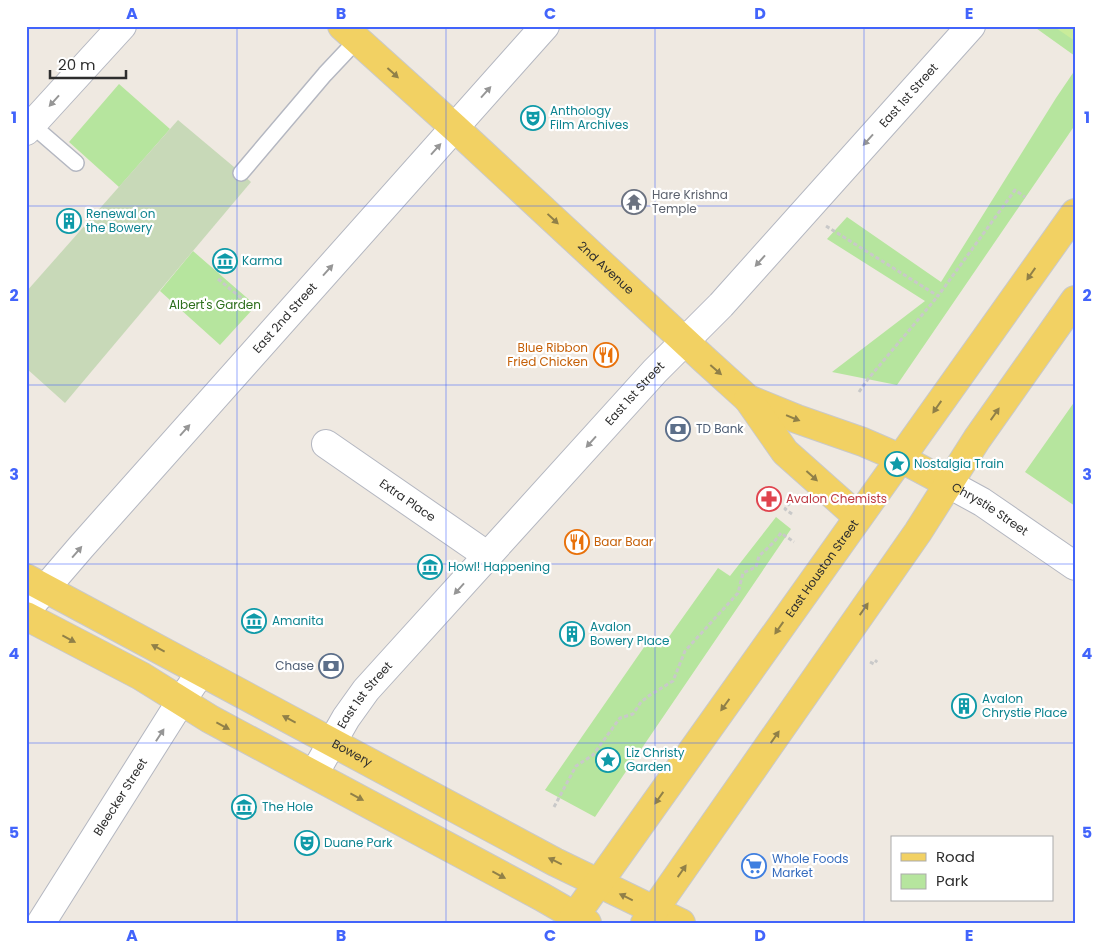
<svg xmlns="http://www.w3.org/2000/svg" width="1101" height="949" viewBox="0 0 1101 949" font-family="Poppins,sans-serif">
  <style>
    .green { fill: #b6e59e }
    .cemetery { fill: #c8d9b8 }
    .pitch { fill: #c9ec9a }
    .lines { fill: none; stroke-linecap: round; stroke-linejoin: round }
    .lane-casing { stroke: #b4b7c1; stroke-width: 18 }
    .street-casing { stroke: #b4b7c1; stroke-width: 30 }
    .secondary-casing { stroke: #b4b7c1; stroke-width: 30 }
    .primary-casing { stroke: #c9c9c9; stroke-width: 30 }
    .path { stroke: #c9c9c9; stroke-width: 3; stroke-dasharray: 4 2.5; stroke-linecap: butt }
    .lane { stroke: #fff; stroke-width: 15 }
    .street { stroke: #fff; stroke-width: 28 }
    .secondary { stroke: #fff; stroke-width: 28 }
    .primary { stroke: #f2d163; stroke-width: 28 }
    .oneway { fill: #908048 }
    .oneway2 { fill: #969696 }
    .grid { fill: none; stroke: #4264fb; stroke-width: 1; stroke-opacity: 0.55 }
    .labels { text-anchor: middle; stroke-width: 4.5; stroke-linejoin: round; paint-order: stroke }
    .street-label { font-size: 12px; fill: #2e2e2e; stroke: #fff }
    .culture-label { font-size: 12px; fill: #0d838f; stroke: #fff; text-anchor: start }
    .worship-label { font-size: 12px; fill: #5b616d; stroke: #fff; text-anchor: start }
    .park-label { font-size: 12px; fill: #2c6e1b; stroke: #fff }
    .food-label { font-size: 12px; fill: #c56008; stroke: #fff; text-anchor: end }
    .service-label { font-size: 12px; fill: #4e5e75; stroke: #fff; text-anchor: start }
    .health-label { font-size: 12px; fill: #be3a42; stroke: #fff; text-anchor: start }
    .shop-label { font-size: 12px; fill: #366cbe; stroke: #fff; text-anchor: start }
    .neatline { fill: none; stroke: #4264fb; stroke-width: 2 }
    .grid-label { font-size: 16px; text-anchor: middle; font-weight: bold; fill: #4264fb }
  </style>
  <rect width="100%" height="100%" fill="#efe9e1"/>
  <path class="green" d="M1033 26H1075V56Z
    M1075 70V125L897 385 832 372 925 301 827 239 847 217 941 282 1056 98Z
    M119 84 170 129 119 187 69 142Z
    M193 251 254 304 250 308 252 310 220 345 160 291Z
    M1075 401V506L1025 472Z
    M776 517 791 529 595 817 545 790 649 640 661 648 718 568 730 576Z"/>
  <path class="cemetery" d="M178 120 234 167 251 182 65 403 26 368V292Z"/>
  <path class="pitch" d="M1053 26H1075V41Z"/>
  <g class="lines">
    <defs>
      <path id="lane" d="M32 125 76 163
        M241 173 325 74 357 40"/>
      <g id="street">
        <path d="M26 131 122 26"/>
        <path id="s1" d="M326 444 488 556"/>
        <path id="s2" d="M26 611 81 547 545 26"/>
        <path id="s3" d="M314 774 346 718 366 690 655 371 721 305 971 26"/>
        <path id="s4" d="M41 923 181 701 201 672"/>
      </g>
      <g id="secondary">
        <path id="s5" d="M949 484 982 502 1075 566"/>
      </g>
      <g id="primary">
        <path id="s6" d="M342 26 455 128 706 361 748 399 797 419 863 442 900 458 949 484"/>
        <path d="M748 399 785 452 858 517"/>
        <path id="s7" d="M26 578 555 862 681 923"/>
        <path d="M26 616 141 676 210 719 542 897 587 923"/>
        <path id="s8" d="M570 923 1075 213"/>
        <path d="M645 923 918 532 977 439 1075 300"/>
      </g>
    </defs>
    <use href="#lane" class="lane-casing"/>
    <use href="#street" class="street-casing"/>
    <use href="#secondary" class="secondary-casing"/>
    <use href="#primary" class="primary-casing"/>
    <path class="path" d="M826 226 938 296 1015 190 1025 197
      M218 279 256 310
      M859 392 868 379 938 296
      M792 514 785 509 795 496
      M870 662 874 664 877 660
      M554 807 576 766 593 755 620 718 633 714 641 702 650 695 673 681 685 651 738 593 743 573 756 567 759 556 773 543 781 533 794 542"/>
    <use href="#lane" class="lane"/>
    <use href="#street" class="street"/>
    <use href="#secondary" class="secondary"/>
    <use href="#primary" class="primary"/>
  </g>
  <defs><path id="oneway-solid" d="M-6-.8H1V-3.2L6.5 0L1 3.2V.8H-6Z" transform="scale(1.25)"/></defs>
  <g class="oneway">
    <use href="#oneway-solid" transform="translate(393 73) rotate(42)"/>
    <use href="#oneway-solid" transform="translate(553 219) rotate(43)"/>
    <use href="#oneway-solid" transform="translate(1031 274) rotate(125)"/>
    <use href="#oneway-solid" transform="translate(716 370) rotate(41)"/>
    <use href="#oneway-solid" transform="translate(937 407) rotate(125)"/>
    <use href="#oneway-solid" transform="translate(995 414) rotate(-55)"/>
    <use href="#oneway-solid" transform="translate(793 418) rotate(22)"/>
    <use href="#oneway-solid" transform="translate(812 476) rotate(42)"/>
    <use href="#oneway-solid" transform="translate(864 609) rotate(-55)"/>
    <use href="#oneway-solid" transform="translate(779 628) rotate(125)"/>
    <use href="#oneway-solid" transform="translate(69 639) rotate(28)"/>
    <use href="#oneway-solid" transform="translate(158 648) rotate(-152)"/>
    <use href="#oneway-solid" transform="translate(725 705) rotate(126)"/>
    <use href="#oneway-solid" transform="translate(289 719) rotate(-152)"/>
    <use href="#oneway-solid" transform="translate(223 726) rotate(28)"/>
    <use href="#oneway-solid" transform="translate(775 737) rotate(-55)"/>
    <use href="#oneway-solid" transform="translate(357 797) rotate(28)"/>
    <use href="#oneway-solid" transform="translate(659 798) rotate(125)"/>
    <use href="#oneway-solid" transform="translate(555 861) rotate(-154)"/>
    <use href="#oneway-solid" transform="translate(682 871) rotate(-55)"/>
    <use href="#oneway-solid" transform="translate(499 875) rotate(28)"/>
    <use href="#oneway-solid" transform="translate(626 897) rotate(-154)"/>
  </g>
  <g class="oneway2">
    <use href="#oneway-solid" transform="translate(486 92) rotate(-48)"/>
    <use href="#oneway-solid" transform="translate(54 101) rotate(132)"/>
    <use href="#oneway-solid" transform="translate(868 140) rotate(132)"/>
    <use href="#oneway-solid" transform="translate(436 149) rotate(-48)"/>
    <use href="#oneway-solid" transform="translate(760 261) rotate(132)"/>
    <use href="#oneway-solid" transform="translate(328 270) rotate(-48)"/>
    <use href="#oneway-solid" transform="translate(185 430) rotate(-48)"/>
    <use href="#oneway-solid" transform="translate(591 442) rotate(132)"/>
    <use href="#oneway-solid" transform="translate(77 552) rotate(-49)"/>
    <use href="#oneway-solid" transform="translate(459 589) rotate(132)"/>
    <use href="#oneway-solid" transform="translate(160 735) rotate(-57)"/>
  </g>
  <path class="grid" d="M237 26V923M446 26V923M655 26V923M864 26V923M26 206H1075M26 385H1075M26 564H1075M26 743H1075"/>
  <defs>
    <symbol id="theatre-ring" viewBox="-11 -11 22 22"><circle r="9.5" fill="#fff" stroke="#0f9aa8" stroke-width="1.5"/><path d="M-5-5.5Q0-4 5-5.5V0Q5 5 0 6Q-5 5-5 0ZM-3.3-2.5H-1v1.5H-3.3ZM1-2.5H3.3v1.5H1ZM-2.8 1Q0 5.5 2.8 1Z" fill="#0f9aa8"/></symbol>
    <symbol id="temple-ring" viewBox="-11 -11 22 22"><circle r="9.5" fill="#fff" stroke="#6b7280" stroke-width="1.5"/><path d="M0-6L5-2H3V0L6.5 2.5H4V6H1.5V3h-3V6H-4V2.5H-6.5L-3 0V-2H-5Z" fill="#6b7280"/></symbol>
    <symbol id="building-ring" viewBox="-11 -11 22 22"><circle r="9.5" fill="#fff" stroke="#0f9aa8" stroke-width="1.5"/><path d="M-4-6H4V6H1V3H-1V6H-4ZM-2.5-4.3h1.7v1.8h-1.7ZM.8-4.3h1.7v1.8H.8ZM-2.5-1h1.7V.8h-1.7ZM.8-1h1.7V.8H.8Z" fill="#0f9aa8"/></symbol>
    <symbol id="museum-ring" viewBox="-11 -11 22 22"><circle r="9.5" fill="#fff" stroke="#0f9aa8" stroke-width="1.5"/><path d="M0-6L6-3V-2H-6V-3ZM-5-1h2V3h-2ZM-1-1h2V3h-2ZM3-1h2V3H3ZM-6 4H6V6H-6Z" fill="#0f9aa8"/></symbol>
    <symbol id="restaurant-ring" viewBox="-11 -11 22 22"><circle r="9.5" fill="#fff" stroke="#e8710a" stroke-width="1.5"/><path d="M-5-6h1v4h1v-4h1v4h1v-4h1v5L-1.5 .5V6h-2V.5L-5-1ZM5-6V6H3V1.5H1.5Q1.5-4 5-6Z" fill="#e8710a"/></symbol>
    <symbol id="bank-ring" viewBox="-11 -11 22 22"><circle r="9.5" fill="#fff" stroke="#5c6f8a" stroke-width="1.5"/><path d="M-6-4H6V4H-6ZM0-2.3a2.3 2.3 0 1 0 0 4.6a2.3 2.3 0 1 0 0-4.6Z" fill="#5c6f8a"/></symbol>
    <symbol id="sight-ring" viewBox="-11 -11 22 22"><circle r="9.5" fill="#fff" stroke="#0f9aa8" stroke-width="1.5"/><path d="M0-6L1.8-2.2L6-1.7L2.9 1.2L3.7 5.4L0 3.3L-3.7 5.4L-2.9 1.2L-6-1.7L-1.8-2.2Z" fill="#0f9aa8"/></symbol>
    <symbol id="pharmacy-ring" viewBox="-11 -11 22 22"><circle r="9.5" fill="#fff" stroke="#e0444e" stroke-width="1.5"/><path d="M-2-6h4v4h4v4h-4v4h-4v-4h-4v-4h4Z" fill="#e0444e"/></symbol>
    <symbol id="supermarket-ring" viewBox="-11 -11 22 22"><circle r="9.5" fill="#fff" stroke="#3f7fe0" stroke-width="1.5"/><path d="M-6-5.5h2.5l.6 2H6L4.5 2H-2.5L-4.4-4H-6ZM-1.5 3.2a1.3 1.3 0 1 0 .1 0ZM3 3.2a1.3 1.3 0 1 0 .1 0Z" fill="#3f7fe0"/></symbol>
  </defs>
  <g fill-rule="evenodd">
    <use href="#theatre-ring" x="519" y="104" width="28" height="28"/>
    <use href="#temple-ring" x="620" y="188" width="28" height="28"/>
    <use href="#building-ring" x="55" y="207" width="28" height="28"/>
    <use href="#museum-ring" x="211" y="247" width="28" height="28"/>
    <use href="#restaurant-ring" x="592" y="341" width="28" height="28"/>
    <use href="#bank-ring" x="664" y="415" width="28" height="28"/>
    <use href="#sight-ring" x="883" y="450" width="28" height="28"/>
    <use href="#pharmacy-ring" x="755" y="485" width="28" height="28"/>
    <use href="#restaurant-ring" x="563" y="528" width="28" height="28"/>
    <use href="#museum-ring" x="416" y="553" width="28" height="28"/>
    <use href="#museum-ring" x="240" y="607" width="28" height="28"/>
    <use href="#building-ring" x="558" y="620" width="28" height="28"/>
    <use href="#bank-ring" x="317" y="652" width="28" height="28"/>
    <use href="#building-ring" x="950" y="692" width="28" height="28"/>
    <use href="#sight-ring" x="594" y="746" width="28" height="28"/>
    <use href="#museum-ring" x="230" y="793" width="28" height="28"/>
    <use href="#theatre-ring" x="293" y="829" width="28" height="28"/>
    <use href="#supermarket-ring" x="740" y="852" width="28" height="28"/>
  </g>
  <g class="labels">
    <g class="street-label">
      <text dy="4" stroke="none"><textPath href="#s3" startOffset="904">East 1st Street</textPath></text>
      <text dy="4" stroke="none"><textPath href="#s6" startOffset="358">2nd Avenue</textPath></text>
      <text dy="4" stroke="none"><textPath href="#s2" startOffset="391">East 2nd Street</textPath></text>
      <text dy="4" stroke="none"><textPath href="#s3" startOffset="499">East 1st Street</textPath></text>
      <text dy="4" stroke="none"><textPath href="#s1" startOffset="99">Extra Place</textPath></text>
      <text dy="4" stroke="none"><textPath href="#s5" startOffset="48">Chrystie Street</textPath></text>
      <text dy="4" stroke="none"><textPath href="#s8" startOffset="435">East Houston Street</textPath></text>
      <text dy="4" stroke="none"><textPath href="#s3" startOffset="94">East 1st Street</textPath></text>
      <text dy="4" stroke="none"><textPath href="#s7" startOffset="370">Bowery</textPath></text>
      <text dy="4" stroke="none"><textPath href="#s4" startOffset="149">Bleecker Street</textPath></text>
    </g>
    <g class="culture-label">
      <text x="550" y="115">Anthology<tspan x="550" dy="14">Film Archives</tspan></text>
      <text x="86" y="218">Renewal on<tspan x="86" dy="14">the Bowery</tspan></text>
      <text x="242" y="265">Karma</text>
      <text x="914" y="468">Nostalgia Train</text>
      <text x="448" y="571">Howl! Happening</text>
      <text x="272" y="625">Amanita</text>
      <text x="590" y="631">Avalon<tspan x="590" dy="14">Bowery Place</tspan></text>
      <text x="982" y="703">Avalon<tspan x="982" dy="14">Chrystie Place</tspan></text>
      <text x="626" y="757">Liz Christy<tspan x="626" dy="14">Garden</tspan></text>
      <text x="262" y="811">The Hole</text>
      <text x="324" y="847">Duane Park</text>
    </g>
    <g class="worship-label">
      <text x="652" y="199">Hare Krishna<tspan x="652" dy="14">Temple</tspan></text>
    </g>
    <g class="park-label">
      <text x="215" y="309">Albert's Garden</text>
    </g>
    <g class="food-label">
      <text x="588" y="352">Blue Ribbon<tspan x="588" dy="14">Fried Chicken</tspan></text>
      <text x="594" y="546" text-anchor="start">Baar Baar</text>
    </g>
    <g class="service-label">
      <text x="696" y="433">TD Bank</text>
      <text x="314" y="670" text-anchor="end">Chase</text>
    </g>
    <g class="health-label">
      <text x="786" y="503">Avalon Chemists</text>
    </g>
    <g class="shop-label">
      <text x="772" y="863">Whole Foods<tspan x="772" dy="14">Market</tspan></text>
    </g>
  </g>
  <rect width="1101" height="949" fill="none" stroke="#ffffff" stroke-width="55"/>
  <rect x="891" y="836" width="162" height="65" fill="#ffffff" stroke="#ababab"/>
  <rect x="901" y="853" width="25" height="8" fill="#f2d163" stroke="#ababab"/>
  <text x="936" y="862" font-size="15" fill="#2e2e2e">Road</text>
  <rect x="901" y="874" width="25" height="15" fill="#b6e59e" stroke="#ababab"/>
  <text x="936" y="886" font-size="15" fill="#2e2e2e">Park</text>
  <path d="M50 70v8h76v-8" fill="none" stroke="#2e2e2e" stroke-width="2.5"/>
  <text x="58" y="70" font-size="15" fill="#2e2e2e" stroke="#ffffff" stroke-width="4" paint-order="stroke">20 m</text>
  <rect x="28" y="28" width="1046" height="894" class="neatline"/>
  <g class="grid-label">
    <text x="132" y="19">A</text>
    <text x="341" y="19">B</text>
    <text x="550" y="19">C</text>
    <text x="760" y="19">D</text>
    <text x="969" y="19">E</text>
    <text x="14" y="123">1</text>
    <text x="1087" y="123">1</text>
    <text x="14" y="301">2</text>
    <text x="1087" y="301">2</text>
    <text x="14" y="480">3</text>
    <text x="1087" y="480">3</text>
    <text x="14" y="659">4</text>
    <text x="1087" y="659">4</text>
    <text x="14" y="838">5</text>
    <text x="1087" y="838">5</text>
    <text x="132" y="941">A</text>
    <text x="341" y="941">B</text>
    <text x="550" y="941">C</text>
    <text x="760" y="941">D</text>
    <text x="969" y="941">E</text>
  </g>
</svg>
